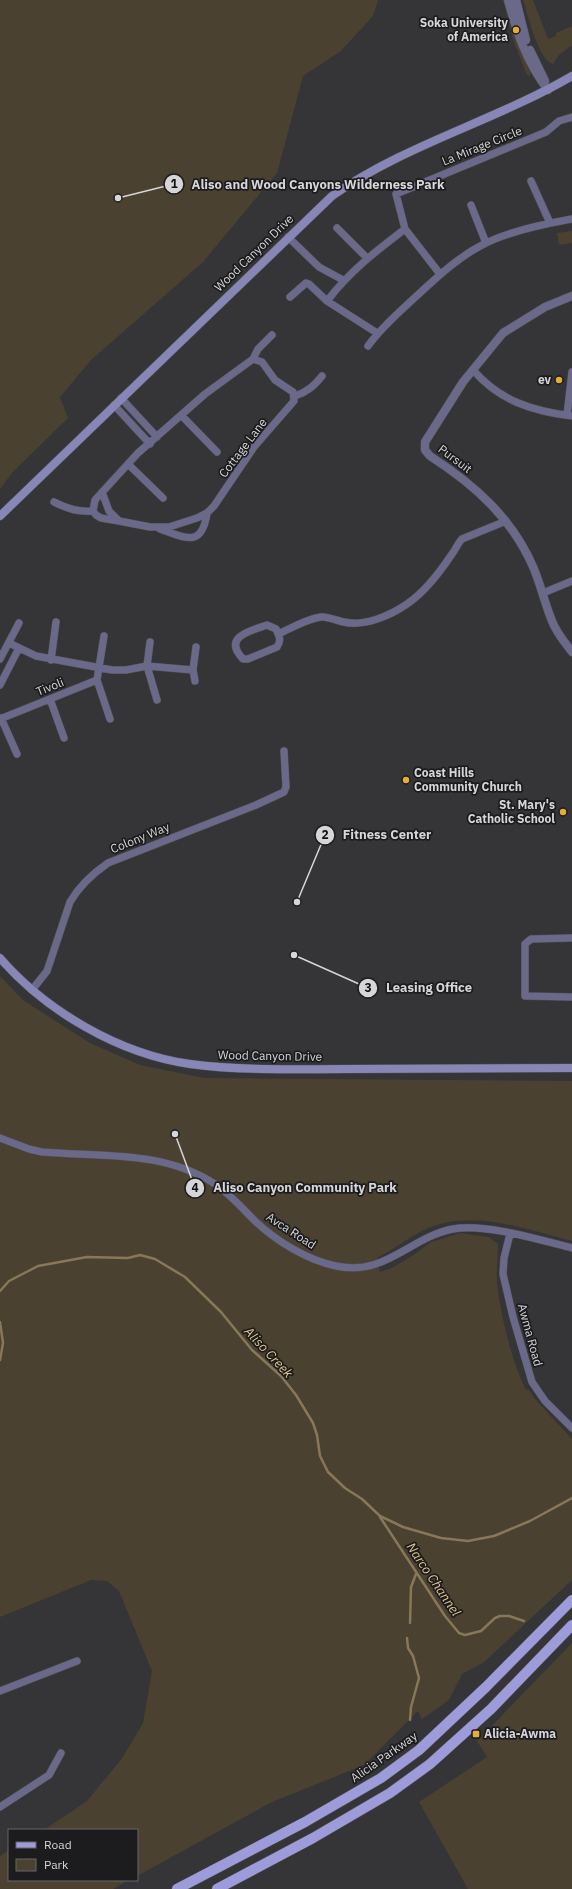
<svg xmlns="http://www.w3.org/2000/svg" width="572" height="1889" viewBox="0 0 572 1889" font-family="'IBM Plex Sans',sans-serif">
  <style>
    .green { fill: #4a4130 }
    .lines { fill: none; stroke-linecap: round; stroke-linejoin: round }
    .stream { stroke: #887758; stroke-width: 2.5 }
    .minor-casing { stroke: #525255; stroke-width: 8 }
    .tertiary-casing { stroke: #525255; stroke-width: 9 }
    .secondary-casing { stroke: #525255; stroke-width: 9 }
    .primary-casing { stroke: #525255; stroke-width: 11 }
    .minor { stroke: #6a6989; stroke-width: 7 }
    .tertiary { stroke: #6a6989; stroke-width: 8 }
    .secondary { stroke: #8886b7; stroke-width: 8 }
    .primary { stroke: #9e9bdb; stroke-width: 10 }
    .poi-dot { fill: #e5ad35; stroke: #1c1c1e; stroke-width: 1.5 }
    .labels { text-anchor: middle; stroke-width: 3.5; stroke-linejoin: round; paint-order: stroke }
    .poi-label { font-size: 12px; font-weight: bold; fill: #d6d6d8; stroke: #1c1c1e; text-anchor: end }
    .street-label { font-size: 12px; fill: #d6d6d8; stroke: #1c1c1e }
    .water-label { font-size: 13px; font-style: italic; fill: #e2c48d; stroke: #1c1c1e }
    .leader { fill: none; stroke: #d6d6d8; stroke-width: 1.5 }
    .callout-dot { fill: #d6d6d8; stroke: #1c1c1e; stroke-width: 1.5 }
    .mark-label { font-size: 12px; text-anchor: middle; font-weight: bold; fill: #111 }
    .callout-label { font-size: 13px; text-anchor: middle; font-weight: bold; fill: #d6d6d8; stroke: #1c1c1e; stroke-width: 3.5; stroke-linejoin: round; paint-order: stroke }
  </style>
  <rect width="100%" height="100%" fill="#353538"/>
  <path class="green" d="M0 0H378L373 16 341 51 303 76 277 173 203 262 91 360 60 397 68 418 12 473 0 489Z
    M503 0H506L514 34 530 72V76L527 75 514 42Z
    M523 0H533L548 39 556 36V33L572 26V45L559 55 553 64C538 60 528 14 523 0Z
    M572 231V243L559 245 557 233Z
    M0 976 23 1000 90 1043 140 1065 204 1078 572 1081V1241C525 1229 468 1207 422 1231 406 1239 393 1250 377 1258L380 1272 392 1268 415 1254 431 1242 460 1233 489 1237 498 1244C498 1257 496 1272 497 1283 501 1317 511 1359 526 1390L528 1389 535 1399 572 1439V1580L484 1662 462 1674 449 1700 422 1719 418 1711 364 1765 272 1802 137 1876V1830H44L87 1801 123 1757 143 1723 152 1671 119 1591 107 1581 91 1580 0 1617Z
    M572 1643V1889H468L419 1802 487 1757 477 1741Z
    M9 1850V1880H129L113 1889H0V1856Z"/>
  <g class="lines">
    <path class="stream" d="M0 1291 9 1281 38 1266 87 1257 128 1258 140 1255 155 1259 185 1277 221 1312 252 1350 281 1376 296 1395 313 1423 317 1435 320 1456 328 1472 345 1488 362 1499 380 1516 403 1527 441 1538 468 1541 494 1536 530 1521 572 1498
      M0 1322 3 1343 0 1360
      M380 1517 445 1616 459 1633 465 1635 481 1631 495 1618 500 1616H509L524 1621
      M410 1623 411 1587 416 1574
      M407 1638 408 1648 413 1656 419 1678 411 1707 410 1720"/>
    <defs>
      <path id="minor" d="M531 181 550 223
        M471 205 486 243
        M337 228 367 258
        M288 237 319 267 343 280
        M440 274 405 229 396 194 546 132 559 121 572 117
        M290 297 306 283 309 284 327 301
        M377 333 327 301C350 271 376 251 405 229
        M368 346C380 329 395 316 410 302 433 281 456 258 484 244 509 231 544 224 572 219
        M253 359 258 349 272 335
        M473 370C500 401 532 411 572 416
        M295 396C307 392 314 386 322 376
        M121 398 157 437
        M114 405 150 444
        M567 415 572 372
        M182 416 217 452
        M128 464 163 498
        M102 492 109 511 119 521 150 527H169L197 518 207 513 214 506 254 447 294 401 293 392 275 380 262 362 253 359 205 394 138 453 95 500 93 511 96 515 101 518 119 521
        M54 502C68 509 78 512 93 511
        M160 529C186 538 202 548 207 513
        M543 593 572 581
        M267 625 276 629C279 636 282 640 277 647L248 659H243C222 637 250 631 267 625Z
        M278 634C292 628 306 619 321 617 328 616 337 621 344 622 365 627 391 615 407 604 425 592 440 572 452 554 456 549 457 544 462 539L506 521
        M150 642 147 666 157 700
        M9 643 36 656 112 670H126L147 666 193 670
        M0 659 19 623
        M51 660 56 622
        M97 680 110 719
        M195 681 193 670 196 647
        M0 685 19 648
        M50 699 64 738
        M1 718 17 754
        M0 719 97 680 104 636
        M572 938 531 939 525 944V996L572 997
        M32 990 47 971 70 902C80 885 92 874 108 863L256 805 284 792 286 787 284 751
        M0 1138 29 1149 42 1152C100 1157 163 1150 215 1184 230 1194 242 1208 255 1221 276 1241 307 1260 336 1266 385 1277 410 1237 453 1229 485 1223 540 1240 572 1248
        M510 1234 504 1258 503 1274 513 1317 532 1382 545 1401 572 1428
        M0 1691 77 1661
        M0 1807 49 1775 61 1753"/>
      <path id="tertiary" d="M508 0C517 33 527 63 548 90
        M516 0 526 40
        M530 50 545 81
        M572 296 545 307 503 333 463 382 425 442V450L430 456C475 485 513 519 534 569 541 586 545 604 552 621 556 632 565 643 572 652"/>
      <path id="secondary" d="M0 516 332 196C406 144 495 121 572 76
        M0 958C46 1011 119 1054 190 1064 242 1071 295 1069 347 1069 422 1068 497 1069 572 1068"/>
      <path id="primary" d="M177 1889 305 1822 381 1778 419 1750 486 1687 572 1600
        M217 1889 313 1838 390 1793 430 1764 491 1709 572 1625"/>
    </defs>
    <use href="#minor" class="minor-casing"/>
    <use href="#tertiary" class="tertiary-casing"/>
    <use href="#secondary" class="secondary-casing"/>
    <use href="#primary" class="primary-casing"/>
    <use href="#minor" class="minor"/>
    <use href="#tertiary" class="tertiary"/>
    <use href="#secondary" class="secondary"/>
    <use href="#primary" class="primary"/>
  </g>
  <g class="poi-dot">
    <circle cx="516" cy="30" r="4"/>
    <circle cx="559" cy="380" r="4"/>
    <circle cx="406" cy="780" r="4"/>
    <circle cx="563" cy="812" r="4"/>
    <rect x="472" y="1730" width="8" height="8" rx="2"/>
  </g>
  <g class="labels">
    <g class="poi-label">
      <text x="508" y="27">Soka University<tspan x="508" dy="14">of America</tspan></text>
      <text x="551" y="384">ev</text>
      <text x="414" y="777" text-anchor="start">Coast Hills<tspan x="414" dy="14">Community Church</tspan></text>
      <text x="555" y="809">St. Mary's<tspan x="555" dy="14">Catholic School</tspan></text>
      <text x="484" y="1738" text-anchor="start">Alicia-Awma</text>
    </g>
    <g class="street-label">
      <text transform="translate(482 146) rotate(-22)" y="4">La Mirage Circle</text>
      <text transform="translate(254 253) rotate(-44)" y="4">Wood Canyon Drive</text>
      <text transform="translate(243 448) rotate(-53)" y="4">Cottage Lane</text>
      <text transform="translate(455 459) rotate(37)" y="4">Pursuit</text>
      <text transform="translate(50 687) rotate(-22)" y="4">Tivoli</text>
      <text transform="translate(140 838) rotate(-22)" y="4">Colony Way</text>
      <text transform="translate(270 1056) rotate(1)" y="4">Wood Canyon Drive</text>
      <text transform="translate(291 1231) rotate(33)" y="4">Avca Road</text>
      <text transform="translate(530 1335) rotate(75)" y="4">Awma Road</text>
      <text transform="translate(384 1757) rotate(-35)" y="4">Alicia Parkway</text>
    </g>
    <g class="water-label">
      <text transform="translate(269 1352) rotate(47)" y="5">Aliso Creek</text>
      <text transform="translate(434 1579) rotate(56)" y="5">Narco Channel</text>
    </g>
  </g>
  <path class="leader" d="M118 198L174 184M297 902L325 835M294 955L368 988M175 1134L195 1188"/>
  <g class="callout-dot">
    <circle cx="118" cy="198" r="4"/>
    <circle cx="297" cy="902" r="4"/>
    <circle cx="294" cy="955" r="4"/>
    <circle cx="175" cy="1134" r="4"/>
    <circle cx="174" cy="184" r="10"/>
    <circle cx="325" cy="835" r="10"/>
    <circle cx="368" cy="988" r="10"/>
    <circle cx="195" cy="1188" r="10"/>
  </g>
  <g class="mark-label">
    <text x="174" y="188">1</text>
    <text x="325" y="839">2</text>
    <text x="368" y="992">3</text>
    <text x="195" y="1192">4</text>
  </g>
  <g class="callout-label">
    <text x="318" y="189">Aliso and Wood Canyons Wilderness Park</text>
    <text x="387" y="839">Fitness Center</text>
    <text x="429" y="992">Leasing Office</text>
    <text x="305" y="1192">Aliso Canyon Community Park</text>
  </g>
  <rect x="8" y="1829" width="130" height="52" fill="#1c1c1e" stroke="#666668"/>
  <rect x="16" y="1842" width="20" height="6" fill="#9e9bdb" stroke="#666668"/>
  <text x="44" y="1849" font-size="12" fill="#d6d6d8">Road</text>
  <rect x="16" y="1859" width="20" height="12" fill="#4a4130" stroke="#666668"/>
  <text x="44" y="1869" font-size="12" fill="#d6d6d8">Park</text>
</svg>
